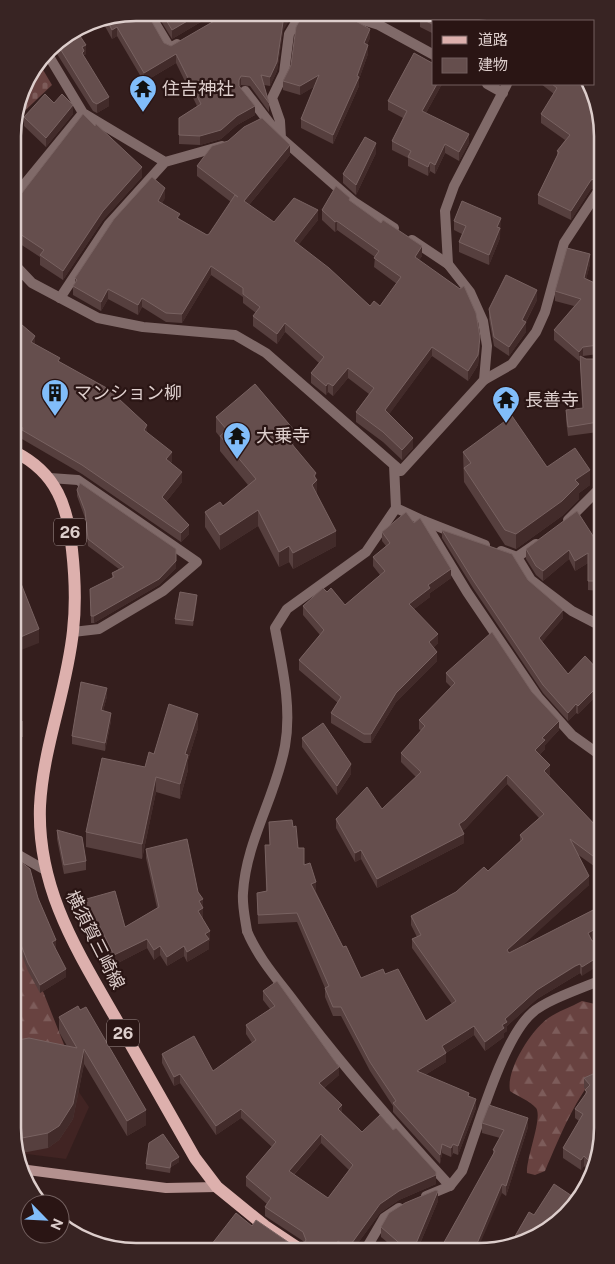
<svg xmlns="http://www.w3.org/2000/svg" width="615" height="1264" viewBox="0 0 615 1264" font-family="'Public Sans','Noto Sans JP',sans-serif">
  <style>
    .built { fill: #412423 }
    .forest { fill: url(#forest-firs) }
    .cemetery { fill: url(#cemetery-stones) }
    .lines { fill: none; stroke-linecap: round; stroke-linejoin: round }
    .lane { stroke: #806a69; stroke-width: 10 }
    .street { stroke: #806a69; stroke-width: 10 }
    .secondary { stroke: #b4918f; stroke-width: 10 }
    .primary { stroke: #ddb0ad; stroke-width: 12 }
    .wall { fill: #563f3e; fill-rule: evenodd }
    .shaded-wall { fill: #422b2a }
    .building { fill: #654e4d; stroke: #786261; fill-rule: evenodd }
    .labels { text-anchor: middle; stroke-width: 4.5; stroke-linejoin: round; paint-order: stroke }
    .shield { fill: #2a1514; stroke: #a79695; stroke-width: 1 }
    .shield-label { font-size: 16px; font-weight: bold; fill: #ddcecc }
    .poi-label { font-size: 18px; fill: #ddcecc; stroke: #2a1514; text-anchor: start }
    .street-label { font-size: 18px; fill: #ddcecc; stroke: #2a1514 }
    .rim { fill: none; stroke: #ddcecc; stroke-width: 2.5 }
  </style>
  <defs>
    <pattern id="forest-firs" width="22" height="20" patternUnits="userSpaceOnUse" patternTransform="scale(1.25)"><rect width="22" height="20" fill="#684240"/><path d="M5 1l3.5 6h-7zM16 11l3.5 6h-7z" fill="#7d5c5a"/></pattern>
    <pattern id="cemetery-stones" width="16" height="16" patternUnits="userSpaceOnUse" patternTransform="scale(1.25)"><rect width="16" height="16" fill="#684240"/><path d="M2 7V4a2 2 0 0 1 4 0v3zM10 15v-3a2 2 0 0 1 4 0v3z" fill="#7d5c5a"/></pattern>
  </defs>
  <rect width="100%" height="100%" fill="#341e1d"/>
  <path class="built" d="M18 1002 89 1107 66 1159 19 1153Z"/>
  <path class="forest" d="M18 928 65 1047 18 1063Z
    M582 1001 595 1004 601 1011 602 1067C575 1098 561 1134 545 1171L535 1175 527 1173C526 1158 543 1117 536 1108 530 1101 517 1096 510 1091 506 1070 530 1032 547 1019 556 1012 571 1007 582 1001Z"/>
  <path class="cemetery" d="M39 63 52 85 14 121 25 81Z"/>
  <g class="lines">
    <path class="lane" d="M343 14 379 25 434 55
      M47 53 83 113 165 162
      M487 84 503 93
      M245 91 281 138 354 202 394 228
      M281 138 280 121 272 98 284 73 289 34 301 14
      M14 197 83 113
      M412 240 448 264
      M60 298 109 224 165 162 222 146
      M484 380 512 364 536 332 545 312 564 243 597 193
      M424 521 467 592 538 697 572 735 600 755
      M517 557 531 580 572 611 599 625
      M247 931C257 956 277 979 293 1000 342 1066 395 1126 450 1186"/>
    <path class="street" d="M149 13 170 48 177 44
      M14 264 32 283 98 318 143 327 235 335 266 353 401 471 484 380 487 346 483 321 470 292 448 264 445 211 454 186 507 84
      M50 478 78 480 197 562 163 591 99 629 73 632
      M396 508 424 521 485 545
      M568 520 598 490
      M501 551 517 557 536 544
      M17 854 45 870
      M247 931C245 918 242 905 243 893 246 841 276 796 285 746 292 707 282 666 275 628L287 609 366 552 396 508 394 465
      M426 1196 450 1186 462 1171C477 1131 502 1039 532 1013 546 1000 583 988 601 980
      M367 1247 384 1218 399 1208"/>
    <path class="secondary" d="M20 1169 166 1188 217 1187"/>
    <path class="primary" d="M15 452C57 473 68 507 72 550 75 577 76 605 73 631 67 690 43 747 40 806 37 888 76 949 115 1017 142 1064 168 1111 195 1158L217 1187 265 1226 298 1248"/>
  </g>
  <path class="wall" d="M136 12 164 43 171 46 283 31 277 71 270 86 264 85 269 103V112L250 86 241 85 240 87 255 115 237 125 221 139 200 145 179 144V118L197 106 176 63 144 82 117 36 112 39 101 19Z
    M156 13H216L172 39Z
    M420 18 434 21V34L420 27Z
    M76 30 86 54 84 55V57L109 106 97 113 93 111 52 46 54 43Z
    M370 38 367 44 368 54 359 79V86L333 144 301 128V119L315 86 300 95 283 90V81L291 65Z
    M442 84 426 113 469 143 459 161 445 153 435 174 430 171 428 176 408 166V158L392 150V141L403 118 388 110V101Z
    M541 84H588L596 96 597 187 591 189 571 220 538 204V195L557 156V151L565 140 541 123V114L554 94Z
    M73 114 46 147 24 126V117Z
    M376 153 356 195 343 183V174Z
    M290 155 249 205 274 222 318 220 298 245 370 306H380L397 284 374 267 375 257 337 230 335 232 322 220V210L350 201 422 256 419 260 480 346 478 365 468 381 432 356 389 414 413 448 402 460 383 442 356 422V412L369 394 348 378 333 396 328 392 326 395 311 383V373L319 363 285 332 277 344 253 326V316L256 313 243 303V297L211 275 182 323 166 322 142 307 138 315 108 299 101 311 73 295V286L75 283V278L165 198 162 203 180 219 207 235 209 234 231 202 197 176V166Z
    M142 177 103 220 63 280 40 265V257L14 240V204Z
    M454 221 501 228 500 230V238L489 265 459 252V242L462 234 454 230Z
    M590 264 586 279 597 284 598 354 583 356 582 357 586 359H598V432L568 436 566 420V410L583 408 580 360 579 361 554 340V330L574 306 555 301V291Z
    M537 300 526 322V332L509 356 494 346 489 319V309Z
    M15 319 35 344 60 362 121 401 172 461 171 463 182 482 166 502 189 534 181 542 82 474 22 439V437L15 434Z
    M216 417 294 445H293L316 479 317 495 336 546 293 569 289 562 279 567 258 526 220 550 205 527V512L223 506 248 485 220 451V437L216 432Z
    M463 452 547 467 590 485 579 493V499L562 516 516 549 505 545 464 482Z
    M77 490 176 568 159 585 94 623H91L90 589 112 578V573L119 569 88 546 85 518 77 496Z
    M442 530 528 580 563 618 542 642 568 674 599 671 600 692 578 714 576 713 568 721 543 693 473 588 442 538Z
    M382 532 451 578 430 593V597L414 609 438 643 434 647 437 661 396 702 371 743H364L331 723V713L338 703 299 670V660L320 635 303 615V606L327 592 345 605 380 575 373 566V557L386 546 382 541Z
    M595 539 599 540V606V591L588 590V563L575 571 569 559 543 581 536 575 526 559V549Z
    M197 600 193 626 175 624V619Z
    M446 673 559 730 545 745V749L540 754 550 774 549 776 598 828 600 825 601 871 577 854 589 885 520 947 591 940 582 976 580 973 537 999 507 1026V1031L504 1033V1037L485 1051 474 1035 446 1053V1062L425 1075 469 1096 476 1108 458 1155 453 1153 451 1157 442 1153 440 1164 393 1112V1106L370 1071 341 1016H333L325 997V988L297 922 258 924 257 893 266 891 265 845H270L269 822 293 827 298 848 316 892 343 947 361 978 385 974 426 1021 452 1004 412 948V939L417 937 411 925V916L456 892 488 871 520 841V835L539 818 507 784 465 829 462 831 464 843 377 888 361 859 355 862 336 828V819L382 809 416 777 401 762V753L421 731 419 729V720L451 687 446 682Z
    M107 696 103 711 111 721 105 751 72 744V736Z
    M17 721 22 737V750L17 751Z
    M198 728 188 760V770L180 799 156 792 142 859 86 847V832L145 767 154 754Z
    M302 738 351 774 337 795 302 747Z
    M57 830 86 861V870L64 874 57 839Z
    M146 849 198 892 203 907V918L202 919 210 941H209V949L187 962 184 956 167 966 160 955 154 960 147 948 114 965 97 930 90 932 83 910V900L125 927 157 908 146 858Z
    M17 859 38 898 56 948 55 949 66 977 40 993 28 971 18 945Z
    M263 991 339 1075 324 1088 342 1113 362 1132 393 1130 436 1181V1184L399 1200 380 1213 355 1247 208 1249 252 1226 294 1246H302L304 1244 303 1241 265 1216V1207L267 1204 246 1186V1177L272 1147 241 1118 216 1135 180 1083 174 1086 162 1063V1054L213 1071 252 1043 246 1034V1025L270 1009 263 1000ZM321 1143 349 1170 328 1198 294 1175Z
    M59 1017 146 1125 127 1136 84 1064 73 1119 59 1140 48 1148 22 1153 19 1152 18 1040 67 1046 59 1032Z
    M602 1070V1137L589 1171 584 1166 581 1170 563 1158V1148L579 1121 575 1118V1109L585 1095 586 1089 584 1088V1078Z
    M482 1123 528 1127 506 1196 502 1193 493 1154V1150L500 1138 482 1133Z
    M179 1162 171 1167 170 1173 146 1169V1164Z
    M438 1201 419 1246 393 1247 381 1237V1227Z"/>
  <path class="shaded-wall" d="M201 13H216L172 39V30Z
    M288 13 293 14 283 31 277 71 270 86V77L283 22Z
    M117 27V36L112 39V30Z
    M370 29V38L364 52V43Z
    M86 45V54L84 55V60L82 62V47Z
    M368 45V54L359 79V86L333 144V135Z
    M176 54V63L144 82V73Z
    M319 75V84L300 95V86Z
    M241 76V85L239 89V80Z
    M437 84H442L422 120V111Z
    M109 97V106L97 113V104Z
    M73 105V114L46 147V138Z
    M255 106V115L237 125 221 139 200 145V136Z
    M469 134V143L459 161V152Z
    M376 143V153L356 195V185Z
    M445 144V153L435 174V165Z
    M290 145V155L244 211V201Z
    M430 162V171L428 176V167Z
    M142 167V177L103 220 63 280V271L103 211Z
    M597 178V187L591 189 571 220V211L591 180Z
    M165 188V198L158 211V201Z
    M318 210V220L294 251V241Z
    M501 218 500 238 489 265V255L497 227Z
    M337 221V230L335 232V222Z
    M422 246V256L415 266V257Z
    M590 254V264L584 288V278Z
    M211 266V275L182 323V314Z
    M108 289V299L101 311V302Z
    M537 290V300L524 325 526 322V332L509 356V347Z
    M142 298V307L138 315V305Z
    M285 323V332L277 344V334Z
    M35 336V345L31 342Z
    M480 337 478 365 468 381V371Z
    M432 347V356L385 420V410Z
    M583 347V356L579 361V352Z
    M348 368V378L333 396V386Z
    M328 383V392L326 395V386Z
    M147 425V435L144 430Z
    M294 430V445L286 452V437Z
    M413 438V448L402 460V450Z
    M172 452V461L166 469V459Z
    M590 470V485L579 493V499L562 516 516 549V534L575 480Z
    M182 472V482L162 507V497Z
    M316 473V481L317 480V495L312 485 314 476Z
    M258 510V526L220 550V535Z
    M189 525V534L181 542V533Z
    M336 531V546L293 569V553Z
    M289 546V562L279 567V552Z
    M569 550V559L543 581V571Z
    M588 553V563L575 571V561Z
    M176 561V568L159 585 94 623V616Z
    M451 569V578L430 593V597L409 613V604L428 585Z
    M197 595V600L193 626V621Z
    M563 610V618L539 646V638Z
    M39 629V643L16 652V639Z
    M438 634V643L429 652V642Z
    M437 652V661L396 702 371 743V734L396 693Z
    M600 684V692L578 714V706Z
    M107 688V696L101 718V710Z
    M576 704V713L568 721V713Z
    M111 713V721L105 751V743Z
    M198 714V728L188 760V770L180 799V784L185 754Z
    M559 721V730L545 745V749L535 759V750L542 738Z
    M351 764V774L337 795V786Z
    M550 765V774L544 780V771Z
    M507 775V784L465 829 459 833V824Z
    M156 777V792L142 859V844Z
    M464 834V843L377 888V879Z
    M361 850V859L355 862V853Z
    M589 876V885L507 960V950Z
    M316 882V892L311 884Z
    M203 899V909L199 901Z
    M203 908V918L198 921V911Z
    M97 921V930L90 932V923Z
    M601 926V935L588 942V933Z
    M210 931V941H209V949L187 962V952L205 934Z
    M147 939V948L114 965V955Z
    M56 940V948L52 950V942Z
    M160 946V955L154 960V950Z
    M184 946V956L167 966V957Z
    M601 955V964L582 976V967Z
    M580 964V973L537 999 507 1026V1031L504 1033V1037L485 1051V1042L502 1025 505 1019 537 990Z
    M66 969V977L40 993V985Z
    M474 1026V1035L444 1054 446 1053V1062L417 1080V1071L442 1046Z
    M84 1049V1064L73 1119 59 1140 48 1148V1133Z
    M339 1067V1075L319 1092V1083Z
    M180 1074V1083L174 1086V1077Z
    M476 1099V1108L458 1155V1146Z
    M342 1105V1114L338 1109Z
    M241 1109V1118L216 1135V1126Z
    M146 1110V1125L127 1136V1121Z
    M528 1118V1127L506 1196V1186Z
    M321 1134V1143L289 1180V1171Z
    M442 1144V1153L440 1164V1155Z
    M453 1144V1153L451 1157V1148Z
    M584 1156V1166L581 1170V1160Z
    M179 1157V1162L171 1167 170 1173 171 1162Z
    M436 1172V1184L399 1200 380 1213 355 1247H349L380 1204 399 1191Z
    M502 1184V1193L479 1246H476Z
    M438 1191V1201L419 1246H415Z
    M338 1241V1247L334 1248Z"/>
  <path class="building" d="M136 12 147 13 164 43 171 46 228 13H288L283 22 277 62 270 77 261 75 269 103 250 77 241 76 239 80V86L255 106 237 116 221 130 200 136 179 135V118L201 104 176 54 144 73 117 27 112 30 106 18Z
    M162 13H201L172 30Z
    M303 14H343L370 29 364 43 368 45 357 76 359 77 333 135 301 119 319 75 300 86 283 81 291 65 296 27Z
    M421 14 503 15 516 21H434V25L420 18Z
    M76 30 86 45 82 47 84 51 82 53 109 97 97 104 93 102 56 42Z
    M414 53 434 64V84H437L422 111 469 134 459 152 445 144 435 165 430 162 428 167 408 157 411 151 392 141 407 111 388 101Z
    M552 84H588L596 96 597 178 591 180 571 211 538 195 559 152 557 151 570 135 541 114 557 88Z
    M45 94 54 103 62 94 73 105 46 138 24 117Z
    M83 114 95 126 96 124 142 167 103 211 63 271 40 255 44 250 14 230V204L18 198Z
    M262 118 290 145 244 201 274 222 294 198 318 210 294 241 329 268 370 306 374 301 380 306 401 277 374 258 379 251 337 221 335 222 322 210 336 186 350 198 349 200 381 223 383 220 422 246 415 257 460 289 464 286 476 313 480 337 478 355 468 371 432 347 385 410 413 438 402 450 383 432 356 412 374 388 348 368 333 386 328 383 326 386 311 373 324 357 285 323 277 334 253 316 260 307 243 294V288L211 266 182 314 166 313 142 298 138 305 108 289 101 302 73 286 77 280 75 278 114 219 152 177 165 188 158 201 180 214 177 218 207 235 209 234 235 195 238 197 197 166 212 146 228 141 244 127Z
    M365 137 376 143 356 185 343 174Z
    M462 201 501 218 497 227 500 228 489 255 459 242 466 226 454 221Z
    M567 248 590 254 584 278 597 284 598 345 583 347 579 352 554 330 581 299 555 291Z
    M506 275 537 290 522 320 526 322 509 347 494 337 489 309Z
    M15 319 35 336 31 342 60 358 58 361 121 396 119 399 147 425 144 430 172 452 166 459 182 472 162 497 189 525 181 533 82 465 22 430 23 428 15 424Z
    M580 356 586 359H598V422L568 427 566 410 583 408Z
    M255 384 294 430 286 437 316 473 314 476 317 480 312 485 336 531 293 553 289 546 279 552 258 510 220 535 205 512 220 502 223 506 256 479 220 436 227 430 216 417Z
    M512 416 547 467 575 448 590 470 575 480 579 484 562 501 516 534 505 530 464 468 471 463 463 452Z
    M80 483 176 549V561L159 579 94 616H91L90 589 114 577 112 573 124 567 88 539 85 511 77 490Z
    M577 511 595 539 599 540V581H588V553L575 561 569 550 543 571 536 566 526 549Z
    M406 512 414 523 420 518 451 569 428 585 430 588 409 604 438 634 429 642 437 652 396 693 371 734H364L331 713 341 697 299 660 324 630 303 606 323 588 327 592 331 588 345 605 385 571 373 557 390 543 382 532Z
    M442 530 512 554 528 580 563 610 539 638 568 674 585 656 599 671V674L596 677 600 680V684L578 706 576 704 568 713 543 685 473 580Z
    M20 581 39 629 16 639V582Z
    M180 592 197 595 193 621 175 619Z
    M492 632 532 692 559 721 542 738 545 740 535 750 550 765 544 771 598 828 600 825 601 862 570 839 589 876 507 950 509 953 601 906V926L588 933 592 941 601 938V955L582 967 580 964 575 966 537 990 505 1019 507 1022 502 1025 504 1028 485 1042 474 1026 442 1046 446 1053 417 1071 469 1093 468 1096 476 1099 458 1146 453 1144 451 1148 442 1144 440 1155 393 1103 396 1101 370 1062 341 1007H333L325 988 329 986 297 913 258 915 257 893 267 891 265 845H270L269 822 292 820 293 827 296 826 298 848H304V865L310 863 316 882 311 884 343 947 346 946 361 978 383 969 385 974 398 969 426 1021 456 1001 412 939 421 935 411 916 456 892 484 867 488 871 523 839 520 835 544 814 507 775 465 820 459 824 464 834 377 879 361 850 355 853 336 819 367 787 382 809 421 772 401 753 425 726 419 720 455 683 446 673Z
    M81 682 107 688 101 710 111 713 105 743 72 736Z
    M169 704 198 714 185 754 188 755 180 784 156 777 142 844 86 832 102 758 145 767 149 752 154 754Z
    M17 721H22V737L17 738Z
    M323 723 351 764 337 786 302 738Z
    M57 830 82 837 86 861 64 865Z
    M187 839 198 892 203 899 199 901 203 908 198 911 210 931 205 934 209 939 187 952 184 946 167 957 160 946 154 950 147 939 114 955 97 921 90 923 83 900 115 891 125 927 159 907 146 849Z
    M17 859 30 869 38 898 56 940 52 942 66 969 40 985 28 963 18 937Z
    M277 981 339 1067 319 1083 342 1105 338 1109 362 1132 380 1115 393 1130 396 1128 436 1172V1175L399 1191 380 1204 349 1247H347L338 1241 334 1248 208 1249 236 1213 252 1226 256 1220 294 1246H302L306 1240 303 1232 265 1207 271 1198 246 1177 276 1142 241 1109 216 1126 180 1074 174 1077 162 1054 194 1036 213 1071 256 1040 246 1025 275 1006 263 991ZM321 1134 353 1165 328 1198 289 1171Z
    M78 1006 80 1010 86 1007 146 1110 127 1121 84 1049 73 1104 59 1126 48 1133 22 1138H19L18 1040 29 1038 77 1048 59 1017Z
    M602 1070V1137L592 1164 584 1156 581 1160 563 1148 583 1114 575 1109 587 1092 585 1090 590 1085 584 1078Z
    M489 1105 528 1118 506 1186 502 1184 476 1246H442L495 1151 493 1150 504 1130 482 1123Z
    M163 1134 179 1157 171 1162 170 1168 146 1164 149 1143Z
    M554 1184 578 1200 577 1204 554 1220V1218L552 1221 519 1245H510L529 1212 534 1215Z
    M436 1190 438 1191 415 1246 404 1247 381 1227 389 1213 405 1203Z"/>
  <defs>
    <symbol id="temple-pin" viewBox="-11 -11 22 30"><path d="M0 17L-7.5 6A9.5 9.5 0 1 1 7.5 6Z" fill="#81bdfa" stroke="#2a1514"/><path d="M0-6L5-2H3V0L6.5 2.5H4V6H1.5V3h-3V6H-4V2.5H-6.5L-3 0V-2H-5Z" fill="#111"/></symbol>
    <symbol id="building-pin" viewBox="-11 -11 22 30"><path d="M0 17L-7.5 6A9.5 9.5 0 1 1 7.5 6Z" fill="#81bdfa" stroke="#2a1514"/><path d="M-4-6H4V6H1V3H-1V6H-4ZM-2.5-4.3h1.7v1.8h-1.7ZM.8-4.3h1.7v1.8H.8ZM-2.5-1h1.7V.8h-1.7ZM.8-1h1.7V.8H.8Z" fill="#111"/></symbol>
  </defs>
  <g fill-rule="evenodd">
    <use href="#temple-pin" x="127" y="73" width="32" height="43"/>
    <use href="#building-pin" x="39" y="377" width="32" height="43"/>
    <use href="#temple-pin" x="490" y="384" width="32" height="43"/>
    <use href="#temple-pin" x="221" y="420" width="32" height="43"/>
  </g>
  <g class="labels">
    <g class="shield">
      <rect x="54" y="518.5" width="32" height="27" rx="4"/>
      <rect x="107" y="1019.5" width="32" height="27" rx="4"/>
    </g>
    <g class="shield-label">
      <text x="70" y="538">26</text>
      <text x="123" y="1039">26</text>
    </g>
    <g class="poi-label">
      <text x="162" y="95">住吉神社</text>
      <text x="74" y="399">マンション柳</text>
      <text x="525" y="406">長善寺</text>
      <text x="256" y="442">大乗寺</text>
    </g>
    <g class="street-label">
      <text transform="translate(95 940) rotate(63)" y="6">横須賀三崎線</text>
    </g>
  </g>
  <path d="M0 0H615V1264H0ZM136 21H479A115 115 0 0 1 594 136V1128A115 115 0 0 1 479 1243H136A115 115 0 0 1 21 1128V136A115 115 0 0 1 136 21Z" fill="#382423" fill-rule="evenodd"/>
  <path class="rim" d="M136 21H479A115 115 0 0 1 594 136V1128A115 115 0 0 1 479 1243H136A115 115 0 0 1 21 1128V136A115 115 0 0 1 136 21Z"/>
  <rect x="432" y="20" width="162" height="65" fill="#2a1514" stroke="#725f5e"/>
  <rect x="442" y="36" width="25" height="8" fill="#ddb0ad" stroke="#725f5e"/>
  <text x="478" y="45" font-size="15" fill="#ddcecc">道路</text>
  <rect x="442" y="58" width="25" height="15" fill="#654e4d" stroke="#725f5e"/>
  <text x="478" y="70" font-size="15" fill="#ddcecc">建物</text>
  <g transform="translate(45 1219) rotate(114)"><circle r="24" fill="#2a1514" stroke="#725f5e"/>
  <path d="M0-4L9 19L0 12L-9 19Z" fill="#81bdfa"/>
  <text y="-8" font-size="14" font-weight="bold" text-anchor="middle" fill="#ddcecc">N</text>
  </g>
</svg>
